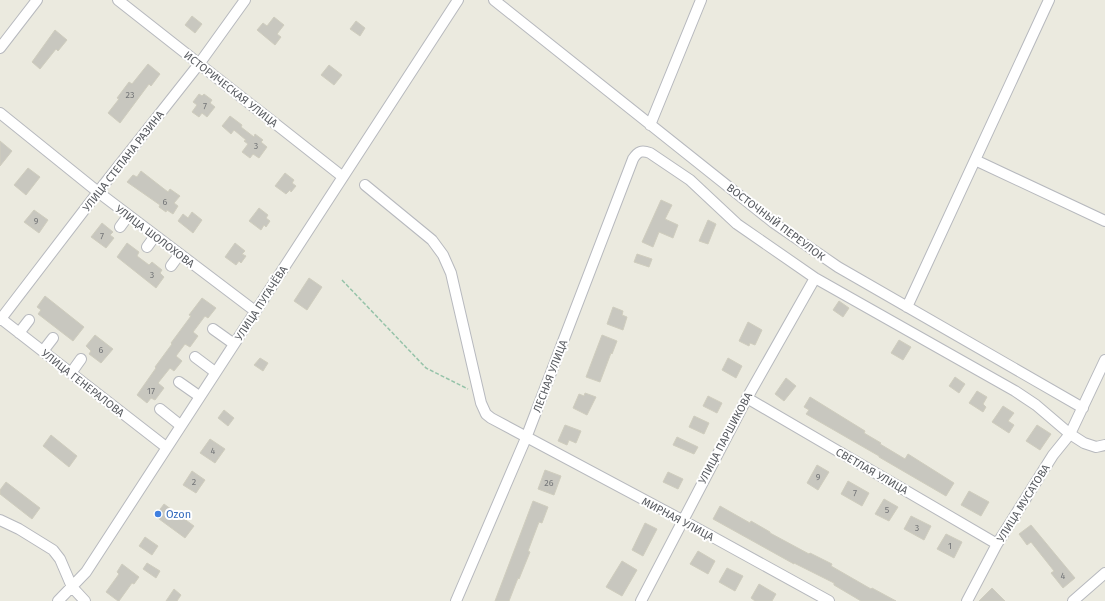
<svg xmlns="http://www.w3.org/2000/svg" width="1105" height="601" viewBox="0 0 1105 601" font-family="'Fira Sans',sans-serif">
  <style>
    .building { fill: #c8c7bf; stroke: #cfcdbe }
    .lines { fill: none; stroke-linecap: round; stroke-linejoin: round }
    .minor-casing { stroke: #b7b9be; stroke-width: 12 }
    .path { stroke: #96c3a9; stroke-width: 1.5; stroke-dasharray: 4 2; stroke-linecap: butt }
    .minor { stroke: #fff; stroke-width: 10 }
    .shop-dot { fill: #3f7fe0; stroke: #fff; stroke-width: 1.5 }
    .labels { text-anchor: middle; stroke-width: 4; stroke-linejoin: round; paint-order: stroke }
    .number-label { font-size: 9px; fill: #747678 }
    .street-label { font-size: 11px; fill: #585b60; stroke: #fff }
    .shop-label { font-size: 11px; fill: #366cbe; stroke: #fff; text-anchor: start }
  </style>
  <rect width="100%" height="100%" fill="#ebeadf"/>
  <path class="building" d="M192 16 202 24 195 33 185 25Z
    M274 17 284 25 277 34 281 37 275 45 257 30 263 23 267 26Z
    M356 21 365 28 360 36 350 29Z
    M55 30 67 40 58 51 56 49 40 69 32 62Z
    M148 64 160 74 151 86 149 84 120 123 108 113 119 99 117 98 129 82 132 84Z
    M329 65 342 75 334 85 321 75Z
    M199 94 202 96 204 94 212 100 210 103 215 107 207 117 202 113 199 117 192 112 197 105 193 102Z
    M230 116 242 125 241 127 254 137 255 134 263 140 261 142 267 147 259 158 253 154 250 158 242 152 248 144 244 141 246 140 234 130 231 134 222 126Z
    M0 141 12 151 0 166Z
    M28 168 40 177 26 195 14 185Z
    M141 171 168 192 170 189 180 196 174 203 178 206 173 214 167 210 166 212 159 207 160 205 127 182 133 175 137 177Z
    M285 173 294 180 292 183 296 186 291 192 290 190 286 194 275 186Z
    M661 200 672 205 665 219 678 225 673 238 659 232 653 247 642 242Z
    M259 208 268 215 266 218 270 221 266 227 264 225 261 230 249 221Z
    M34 210 48 220 39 233 24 222Z
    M192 212 202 220 193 233 178 221 183 214 188 218Z
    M708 220 716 224 708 244 699 241Z
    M102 223 113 232 110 235 114 238 106 248 91 237Z
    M127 243 139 252 137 256 149 265 152 262 162 270 160 273 164 277 156 288 117 257Z
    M235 243 245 251 242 254 246 256 241 263 239 261 236 265 225 257Z
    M637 254 652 259 649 267 634 262Z
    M309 278 322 287 307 310 294 301Z
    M45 296 84 327 73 341 38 314 41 310 37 307Z
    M202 298 216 308 208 318 205 316 193 332 198 336 190 347 185 344 176 356 182 361 174 371 170 368 158 383 164 388 155 400 151 398 147 403 137 395 156 368 155 367 172 344 171 343 191 316 189 315Z
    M839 301 849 308 843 317 833 310Z
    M613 307 623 311 622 315 627 317 623 330 607 324Z
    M748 322 762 330 755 345 750 343 749 346 739 341Z
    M95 335 113 349 101 363 89 354 91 351 86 346Z
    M602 335 617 341 612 354 611 353 600 382 586 377Z
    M899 340 911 347 903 360 891 353Z
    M260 358 268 363 263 371 254 365Z
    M728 358 742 366 736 378 722 370Z
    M955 377 965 384 959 393 949 386Z
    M786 378 796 386 784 401 775 394Z
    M977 391 987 397 983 404 986 407 983 412 969 403Z
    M585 393 596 397 587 415 573 408 579 394 584 396Z
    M708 396 722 403 717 413 703 406Z
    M810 397 865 431 864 433 881 443 880 444 905 459 908 454 954 483 946 496 879 457V456L806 414 809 410 804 407Z
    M1003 406 1014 413 1008 421 1014 425 1009 433 992 422Z
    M224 410 234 418 228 426 218 418Z
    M694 416 709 423 704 434 689 427Z
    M565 425 581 431 576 443 569 440 567 445 558 441Z
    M1037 425 1051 434 1040 450 1026 441Z
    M51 435 77 456 69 467 43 446Z
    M677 437 698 447 694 454 673 445Z
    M210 439 225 449 215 463 200 453Z
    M817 465 829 472 818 490 807 483Z
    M545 470 561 476 554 495 538 489Z
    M192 471 205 480 196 493 183 485Z
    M668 472 683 479 678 489 663 482Z
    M848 481 869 493 862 506 841 494Z
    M6 482 40 508 32 519 0 494V490Z
    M969 491 989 502 981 516 961 505Z
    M884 499 898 507 889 521 875 514Z
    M533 501 548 507 542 523 539 522 528 551 530 552 519 579 518 578 509 601H495Z
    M164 504 194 526 185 538 155 516Z
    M720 506 750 523 751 521 770 532V533L809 554 810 553 832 564 831 566 871 589 872 588 896 601H861L834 585V583L794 563V564L713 519Z
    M911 516 931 526 924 540 904 529Z
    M645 523 657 529 643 556 632 550Z
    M1031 525 1075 578 1063 588 1051 573 1054 571 1031 542 1027 545 1019 534Z
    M946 534 962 542 954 558 937 549Z
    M145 537 158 546 152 555 139 546Z
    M698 551 715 561 708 574 690 564Z
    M622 561 637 570 622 596 606 587Z
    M147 563 160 571 156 578 143 569Z
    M122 564 139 577 134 584 132 583 119 601H118L106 592 119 574 117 572Z
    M727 568 743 576 735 591 719 582Z
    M759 584 776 594 772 601H755L751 598Z
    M992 588 1005 601H979Z
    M174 589 181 595 177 601H166Z"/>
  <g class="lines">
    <defs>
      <path id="minor" d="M118 0 343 177
        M494 0 774 223 838 267 1083 408
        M0 48 37 0
        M0 113 98 192 255 311
        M650 125 701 0
        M975 160 1105 221
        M365 185 432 240 443 255 451 273 481 403 486 414 491 418 682 520 829 601
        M120 227 128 216
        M147 247 155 236
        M171 266 179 255
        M907 307 1049 0
        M0 318 166 447
        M0 320 98 192 199 64 245 0
        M213 329 234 344
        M19 333 29 320
        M43 351 53 338
        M195 357 215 372
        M71 373 81 359
        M179 382 199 396
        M747 398 997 544
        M160 409 180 425
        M0 520 19 529 53 550 60 559 72 587 85 601
        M58 601 86 572 458 0
        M456 601 526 438 633 159C638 151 642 150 650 153L690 180 737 224 815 278 1015 391 1036 405 1070 434 1084 443 1096 447 1105 445
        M641 601 747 398 815 278
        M967 601 997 544 1053 455 1070 434 1105 360
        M1073 601 1105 573"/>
    </defs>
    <use href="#minor" class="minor-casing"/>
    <path class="path" d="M342 280 426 368 468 389"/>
    <use href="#minor" class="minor"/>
  </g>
  <circle class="shop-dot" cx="158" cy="514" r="4"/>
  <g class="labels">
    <g class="number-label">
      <text x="130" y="98">23</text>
      <text x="205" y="109">7</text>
      <text x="256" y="149">3</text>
      <text x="165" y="205">6</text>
      <text x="36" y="224">9</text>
      <text x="102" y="239">7</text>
      <text x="152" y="278">3</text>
      <text x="101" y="353">6</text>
      <text x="151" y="394">17</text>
      <text x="213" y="454">4</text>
      <text x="818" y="480">9</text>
      <text x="194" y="485">2</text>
      <text x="549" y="486">26</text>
      <text x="855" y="496">7</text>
      <text x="887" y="513">5</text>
      <text x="917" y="531">3</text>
      <text x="950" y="549">1</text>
      <text x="1063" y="579">4</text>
    </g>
    <g class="street-label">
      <text transform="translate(231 89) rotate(38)" y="4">ИСТОРИЧЕСКАЯ УЛИЦА</text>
      <text transform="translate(123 161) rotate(-52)" y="4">УЛИЦА СТЕПАНА РАЗИНА</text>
      <text transform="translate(776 222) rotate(37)" y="4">ВОСТОЧНЫЙ ПЕРЕУЛОК</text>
      <text transform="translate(155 236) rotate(37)" y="4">УЛИЦА ШОЛОХОВА</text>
      <text transform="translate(261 303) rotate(-57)" y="4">УЛИЦА ПУГАЧЁВА</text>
      <text transform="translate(550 376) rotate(-69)" y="4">ЛЕСНАЯ УЛИЦА</text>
      <text transform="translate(83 383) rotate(38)" y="4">УЛИЦА ГЕНЕРАЛОВА</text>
      <text transform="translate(725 438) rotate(-62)" y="4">УЛИЦА ПАРШИКОВА</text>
      <text transform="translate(872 471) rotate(30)" y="4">СВЕТЛАЯ УЛИЦА</text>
      <text transform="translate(1023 503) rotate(-58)" y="4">УЛИЦА МУСАТОВА</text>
      <text transform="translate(678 519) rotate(28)" y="4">МИРНАЯ УЛИЦА</text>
    </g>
    <g class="shop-label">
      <text x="166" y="518">Ozon</text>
    </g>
  </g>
</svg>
